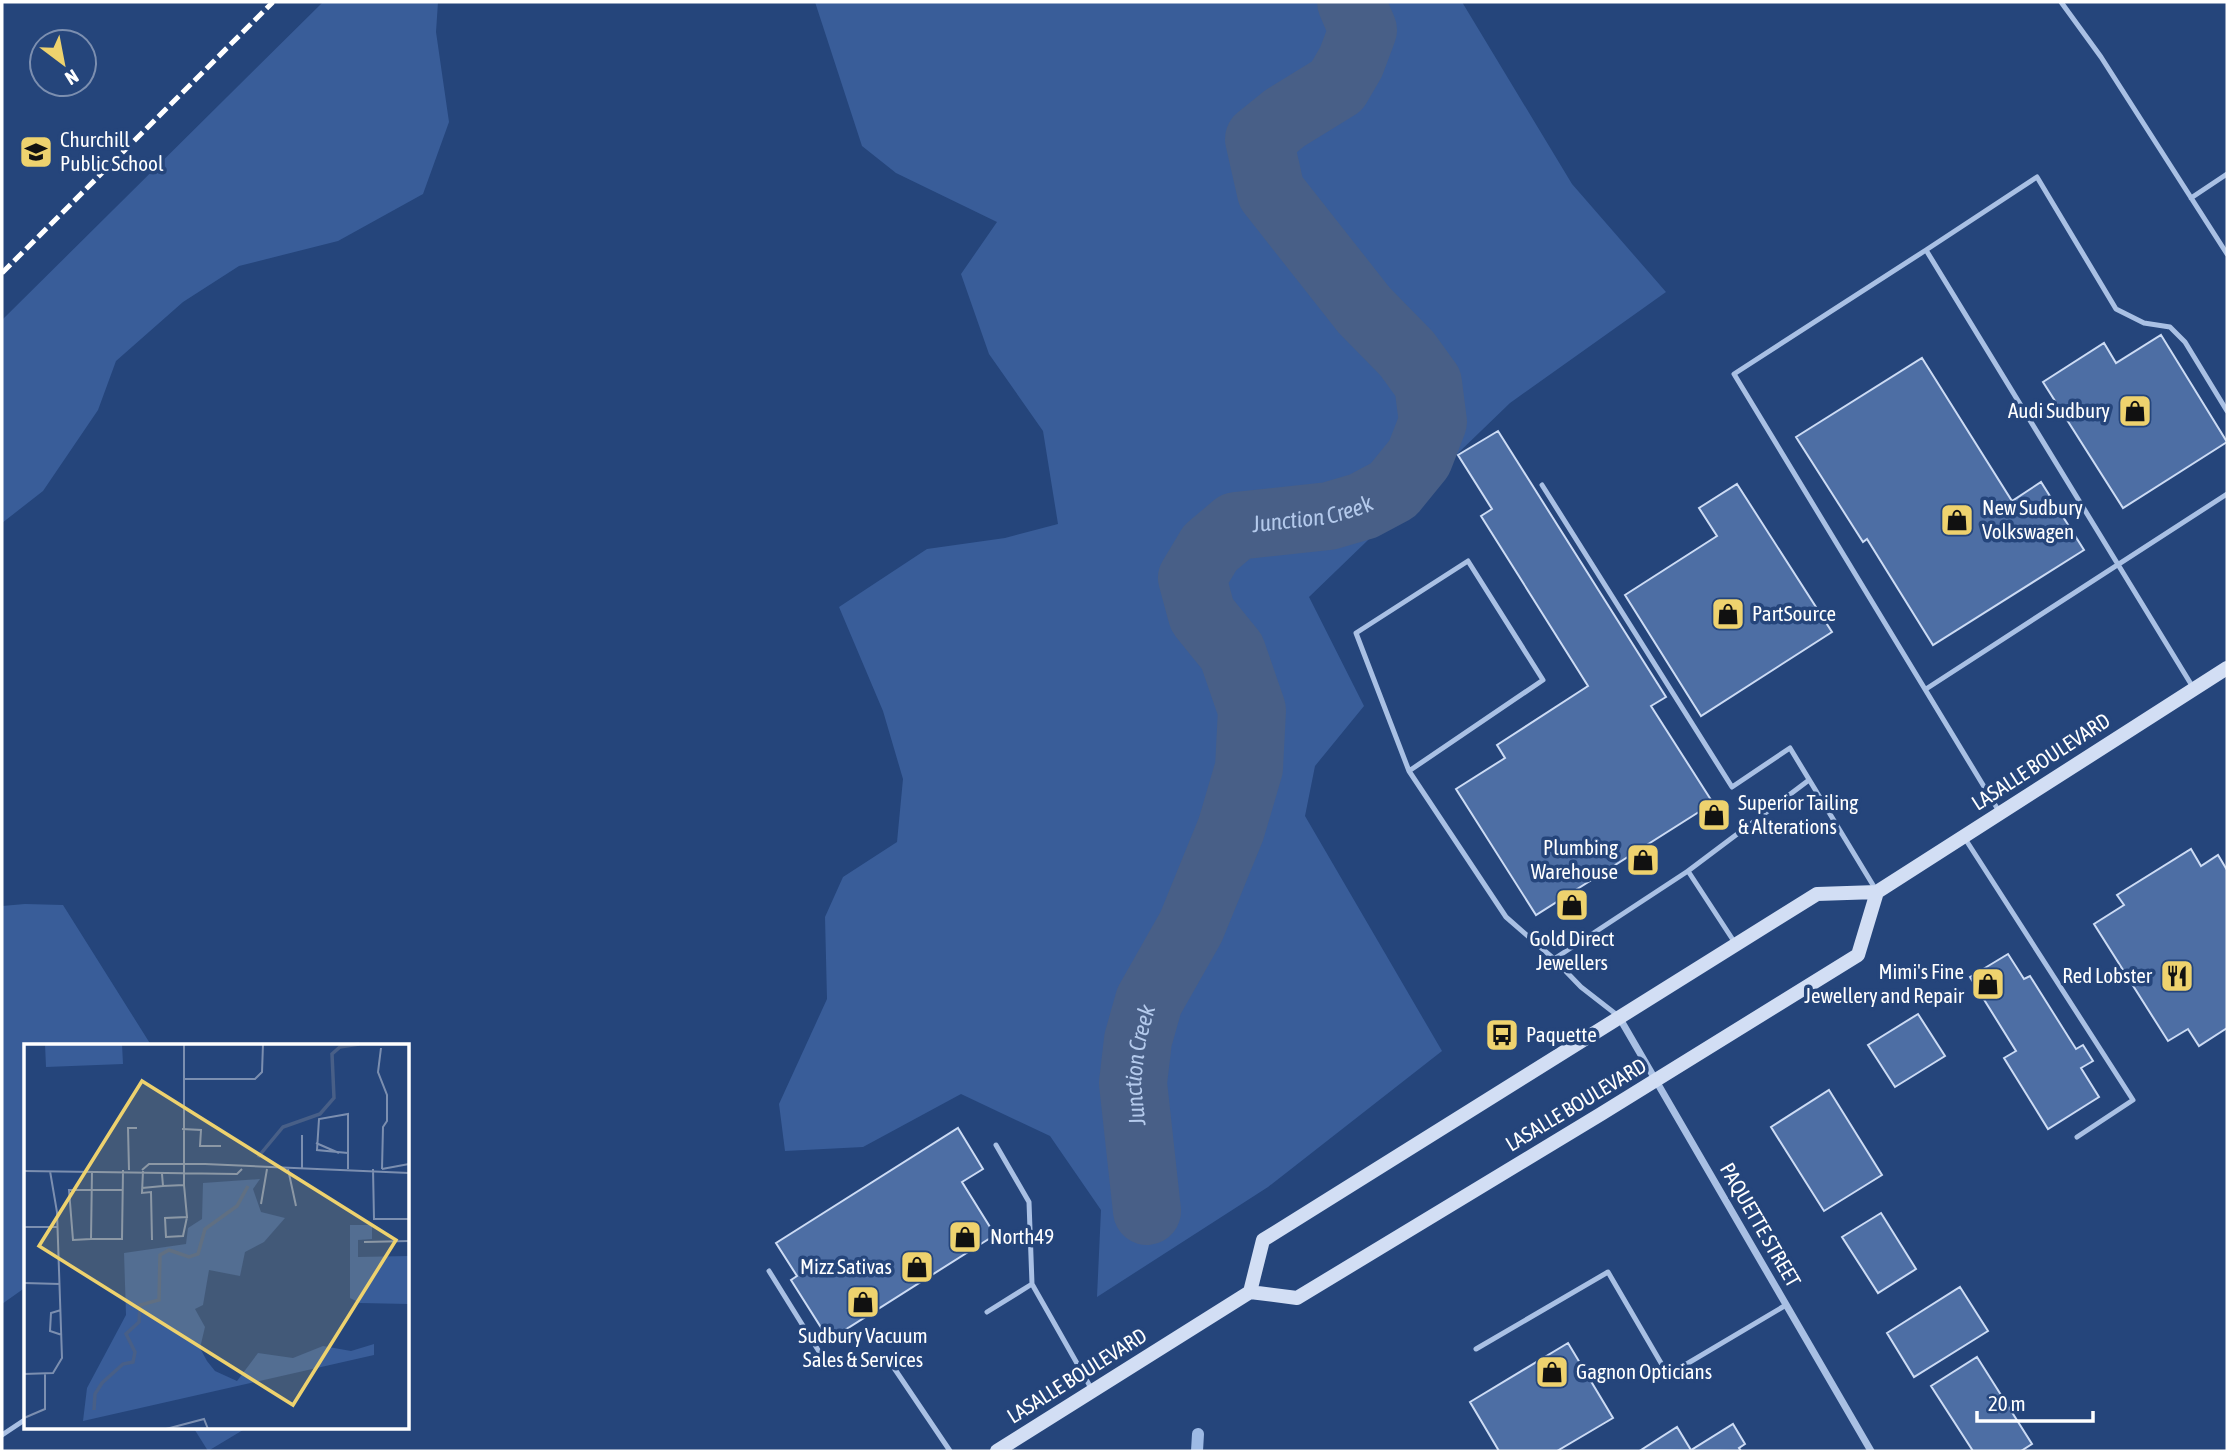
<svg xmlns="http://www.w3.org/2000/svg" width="2229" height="1453" viewBox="0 0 2229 1453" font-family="'Asap Condensed',sans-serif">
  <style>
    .green { fill: #395d99 }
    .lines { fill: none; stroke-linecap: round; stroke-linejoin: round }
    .stream { stroke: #9dbae5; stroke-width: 12 }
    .river { stroke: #485f87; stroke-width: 68 }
    .building { fill: #4d6ea4; stroke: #ccdbf4; stroke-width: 2 }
    .lane { stroke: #a9c0e4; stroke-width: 5 }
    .street { stroke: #a9c0e4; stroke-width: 7 }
    .secondary { stroke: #d2def4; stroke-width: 14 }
    .rail { stroke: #fff; stroke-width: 5; stroke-dasharray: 12 5; stroke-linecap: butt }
    .labels { text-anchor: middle; stroke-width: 7; stroke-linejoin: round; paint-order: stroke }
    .poi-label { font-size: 21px; fill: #fff; stroke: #25457b; text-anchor: start }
    .street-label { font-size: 21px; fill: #fff; stroke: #25457b }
    .water-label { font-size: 23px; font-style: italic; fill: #b4caec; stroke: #25457b }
    .inset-river { fill: none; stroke: #485f87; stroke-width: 3.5 }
    .inset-road { fill: none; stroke: #7c8fb0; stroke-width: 2 }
    .view { fill: #eed26e; fill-opacity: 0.15; stroke: #eed26e; stroke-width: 3.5 }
    .inset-edge { fill: none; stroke: #fff; stroke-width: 3.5 }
  </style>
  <rect width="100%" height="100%" fill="#25457b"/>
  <path class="green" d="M323 2H438L436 32 449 122 423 194 338 241 239 266 183 302 116 361 98 410 43 491 2 523V320Z
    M815 2H1462L1572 184 1666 292 1510 403 1309 597 1364 706 1315 766 1305 816 1442 1051 1268 1187 1097 1297 1101 1210 1050 1136 961 1094 863 1147 785 1151 779 1104 827 999 825 917 843 877 897 842 903 779 883 711 839 607 927 549 1005 538 1058 524 1043 431 989 354 961 274 997 222 896 173 862 146Z
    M25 904 63 905 151 1045H26V1287L2 1304V906Z
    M193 1427H248L208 1451Z"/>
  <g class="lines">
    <path class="stream" d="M1197 1451 1198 1434"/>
    <path class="river" id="s1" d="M1147 1211 1133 1083 1138 1040 1149 1001 1191 927 1231 829 1249 768 1252 710 1232 652 1202 615 1192 578 1210 548 1236 526 1329 516 1363 506 1393 490 1419 458 1433 422 1428 383 1407 354 1364 310 1271 192 1259 139 1285 118 1337 86 1351 62 1363 30 1351 2"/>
  </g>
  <path class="building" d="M2161 335 2227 442 2123 508 2043 382 2104 343 2116 363Z
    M1922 358 2012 501 2041 482 2084 550 1933 645 1867 539 1863 542 1796 437Z
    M1498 431 1666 697 1651 706 1713 803 1536 915 1456 789 1505 758 1497 745 1588 686 1481 516 1492 509 1458 455Z
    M1737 484 1832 632 1701 716 1625 595 1717 536 1699 508Z
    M2191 849 2201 866 2218 855 2227 870V1028L2199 1046 2188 1029 2168 1041 2094 924 2124 905 2117 895Z
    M2008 954 2024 979 2030 976 2076 1049 2083 1045 2093 1061 2081 1068 2099 1097 2048 1129 2004 1058 2016 1051 1970 977Z
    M1918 1014 1945 1056 1895 1087 1868 1045Z
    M1829 1090 1882 1175 1824 1211 1771 1127Z
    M958 1128 983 1169 962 1182 995 1235 829 1340 791 1280 797 1276 776 1243Z
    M1881 1213 1916 1269 1878 1293 1842 1237Z
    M1960 1287 1988 1331 1914 1377 1887 1333Z
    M1568 1343 1613 1418 1557 1451H1499L1470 1402Z
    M1977 1357 2032 1444 2021 1451H1973L1931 1386Z
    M1733 1424 1745 1444 1739 1448 1741 1451 1641 1450 1677 1427 1691 1450Z"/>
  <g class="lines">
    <path class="lane" d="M2061 2 2101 57 2227 254
      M2191 198 2227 174
      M1926 250 2037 177 2116 309 2144 323 2170 327 2185 342 2227 411
      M1542 485 1732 787 1790 748 1876 890
      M1926 689 2227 494
      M1409 771 1356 633 1468 561 1543 680 1409 771 1506 917 1554 959
      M2000 813 1734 374 1926 250 2194 689
      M1964 837 2133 1100 2077 1137
      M1688 871 1809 780
      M1617 1015 1581 987 1554 959 1688 871 1735 943
      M996 1145 1029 1202 1032 1284 1091 1388
      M769 1271 823 1358 890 1362 950 1451
      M987 1312 1032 1284
      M1476 1349 1608 1272 1668 1375 1786 1305
      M2 1435 26 1419"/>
    <path class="street" d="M1619 1017 1871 1451"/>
    <path class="secondary" d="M1250 1292 1263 1240 1817 894 1877 892 2227 668
      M997 1451 1250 1292 1297 1298 1601 1114 1858 955 1877 892"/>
    <path class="rail" d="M2 273 273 2"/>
  </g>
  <defs>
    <symbol id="school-square" viewBox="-11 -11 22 22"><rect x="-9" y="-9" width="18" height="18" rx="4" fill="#eed26e" stroke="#25457b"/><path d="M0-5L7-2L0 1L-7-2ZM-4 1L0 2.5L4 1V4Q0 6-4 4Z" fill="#111"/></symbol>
    <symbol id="shop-square" viewBox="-11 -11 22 22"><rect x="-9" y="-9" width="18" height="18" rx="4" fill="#eed26e" stroke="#25457b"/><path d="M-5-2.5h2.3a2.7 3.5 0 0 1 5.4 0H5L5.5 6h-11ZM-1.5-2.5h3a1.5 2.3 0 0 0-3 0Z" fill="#111"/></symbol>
    <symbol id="restaurant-square" viewBox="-11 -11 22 22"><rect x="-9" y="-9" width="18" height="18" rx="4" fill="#eed26e" stroke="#25457b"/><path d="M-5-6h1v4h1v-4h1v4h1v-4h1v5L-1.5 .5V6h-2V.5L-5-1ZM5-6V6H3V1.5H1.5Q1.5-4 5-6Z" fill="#111"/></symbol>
    <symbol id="bus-square" viewBox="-11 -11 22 22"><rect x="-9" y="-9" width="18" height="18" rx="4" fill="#eed26e" stroke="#25457b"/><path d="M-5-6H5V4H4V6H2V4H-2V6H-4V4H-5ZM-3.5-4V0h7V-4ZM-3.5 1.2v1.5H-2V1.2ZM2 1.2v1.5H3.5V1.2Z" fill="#111"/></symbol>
  </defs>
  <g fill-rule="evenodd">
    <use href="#school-square" x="17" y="133" width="38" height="38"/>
    <use href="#shop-square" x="2116" y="392" width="38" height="38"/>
    <use href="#shop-square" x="1938" y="501" width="38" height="38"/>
    <use href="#shop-square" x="1709" y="595" width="38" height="38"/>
    <use href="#shop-square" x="1695" y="796" width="38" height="38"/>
    <use href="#shop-square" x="1624" y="841" width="38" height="38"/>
    <use href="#shop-square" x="1553" y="886" width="38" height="38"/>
    <use href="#restaurant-square" x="2158" y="957" width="38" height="38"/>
    <use href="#shop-square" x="1969" y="965" width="38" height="38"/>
    <use href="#bus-square" x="1483" y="1016" width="38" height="38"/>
    <use href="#shop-square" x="946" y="1218" width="38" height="38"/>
    <use href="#shop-square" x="898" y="1248" width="38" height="38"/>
    <use href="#shop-square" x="844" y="1283" width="38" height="38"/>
    <use href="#shop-square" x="1533" y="1353" width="38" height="38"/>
  </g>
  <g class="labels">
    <g class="poi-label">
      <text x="60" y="147">Churchill<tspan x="60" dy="24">Public School</tspan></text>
      <text x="2110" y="418" text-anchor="end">Audi Sudbury</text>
      <text x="1982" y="515">New Sudbury<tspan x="1982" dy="24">Volkswagen</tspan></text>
      <text x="1752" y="621">PartSource</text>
      <text x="1738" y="810">Superior Tailing<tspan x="1738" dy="24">&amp; Alterations</tspan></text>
      <text x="1618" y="855" text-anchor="end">Plumbing<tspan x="1618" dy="24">Warehouse</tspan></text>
      <text x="1572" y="946" text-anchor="middle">Gold Direct<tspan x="1572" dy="24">Jewellers</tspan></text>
      <text x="1964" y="979" text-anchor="end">Mimi's Fine<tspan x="1964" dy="24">Jewellery and Repair</tspan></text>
      <text x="2152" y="983" text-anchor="end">Red Lobster</text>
      <text x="1526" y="1042">Paquette</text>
      <text x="990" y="1244">North49</text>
      <text x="892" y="1274" text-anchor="end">Mizz Sativas</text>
      <text x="863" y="1343" text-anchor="middle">Sudbury Vacuum<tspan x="863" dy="24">Sales &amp; Services</tspan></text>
      <text x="1576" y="1379">Gagnon Opticians</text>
    </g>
    <g class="street-label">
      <text transform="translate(2041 762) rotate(-33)" y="7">LASALLE BOULEVARD</text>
      <text transform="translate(1576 1105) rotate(-31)" y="7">LASALLE BOULEVARD</text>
      <text transform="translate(1760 1225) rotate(60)" y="7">PAQUETTE STREET</text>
      <text transform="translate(1077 1376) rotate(-32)" y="7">LASALLE BOULEVARD</text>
    </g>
    <g class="water-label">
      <text dy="8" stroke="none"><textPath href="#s1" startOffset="819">Junction Creek</textPath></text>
      <text dy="8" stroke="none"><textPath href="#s1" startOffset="147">Junction Creek</textPath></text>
    </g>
  </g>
  <g transform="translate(24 1044)">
    <rect width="385" height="385" fill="#25457b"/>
    <path d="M21 0H98L99 20 22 23ZM236 135 229 145 237 168 261 174 240 198 221 208 216 232 185 226 179 261 171 265 181 283 176 304 183 317 191 327 213 337 234 309 269 314 299 302 327 307 350 300V311L59 377 63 344 102 271 100 209 162 200 164 184 178 175 179 139ZM326 181H348V195L334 196V213L385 212V260L336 259 326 254Z" fill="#395d99"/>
    <path class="inset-river" d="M234 113 259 83 296 70 310 54 308 10 316 3 335 0M70 366 71 350 78 339 99 320 109 318 111 308 102 290 115 278 116 261 135 256 136 211 145 206 165 213 174 210 181 185 213 162 224 142"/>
    <path class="inset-road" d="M357 4 354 28 363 51V77L359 83 358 125M160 35H231L238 28 239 0M158 85 177 86 176 102H197M278 91V125M292 99 315 109M324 109 293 106 295 75 324 70V125M264 125 272 162M349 125 350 175H385M358 125 385 120M105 126 104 84H113M118 126 125 120H181L385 129M0 127 213 130 218 125M68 127 67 195H98L99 126M119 127 118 149 127 148 128 196M138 130 139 142 160 141V0M160 141 163 173 141 174 142 193 159 192 163 173M118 144 139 142M237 160 243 125M0 183H33M67 195 49 196 45 146H98M340 198 385 197M0 239 36 240M37 266 27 269 26 287 38 291M0 330 29 329 38 314 33 168 26 127M0 374 21 365V330M142 385 180 375 184 385"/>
    <path class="view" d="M118 37 372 196 269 361 15 202Z"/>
    <rect width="385" height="385" class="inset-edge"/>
  </g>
  <rect width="2229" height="1453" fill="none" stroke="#ffffff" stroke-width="7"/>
  <g transform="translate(63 63) rotate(148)"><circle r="33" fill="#25457b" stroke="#7c8fb0" stroke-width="2"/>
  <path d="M0-5L12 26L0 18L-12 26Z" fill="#eed26e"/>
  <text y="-10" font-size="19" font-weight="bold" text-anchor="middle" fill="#ffffff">N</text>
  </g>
  <path d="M1977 1411v10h116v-10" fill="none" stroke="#ffffff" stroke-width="3.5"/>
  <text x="1988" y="1411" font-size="21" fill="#ffffff" stroke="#25457b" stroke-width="5" paint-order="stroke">20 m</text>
</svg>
